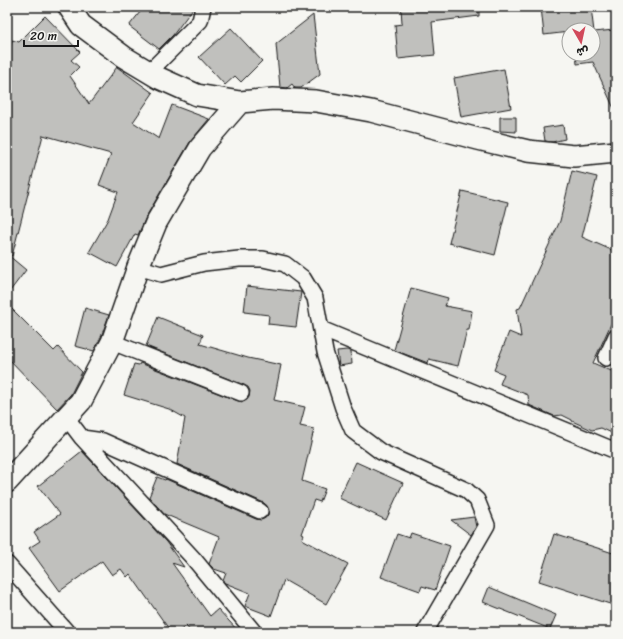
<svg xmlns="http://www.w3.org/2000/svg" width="623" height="639" viewBox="0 0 623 639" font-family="Sriracha,'Playpen Sans Arabic',sans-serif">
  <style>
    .building { fill: #c0c0bd; stroke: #1c1c1c }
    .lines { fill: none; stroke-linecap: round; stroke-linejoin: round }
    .street-casing { stroke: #1c1c1c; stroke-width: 18 }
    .secondary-casing { stroke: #1c1c1c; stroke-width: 24 }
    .street { stroke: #f6f6f2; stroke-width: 15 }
    .secondary { stroke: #f6f6f2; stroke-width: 21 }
  </style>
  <rect width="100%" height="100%" fill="#f6f6f2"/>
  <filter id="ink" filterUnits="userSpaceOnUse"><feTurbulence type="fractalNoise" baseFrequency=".025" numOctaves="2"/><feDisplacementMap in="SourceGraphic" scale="8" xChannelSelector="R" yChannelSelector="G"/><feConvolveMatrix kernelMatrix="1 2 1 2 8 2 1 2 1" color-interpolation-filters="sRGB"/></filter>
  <g filter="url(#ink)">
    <path class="building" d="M144 7H194L173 35 159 49 129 26Z
      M401 7H479V16L432 22 435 55 398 59 395 25 402 24Z
      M541 7H591L594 32 614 30 616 45V113L593 62 577 64 576 54H593V30H569V32L544 35Z
      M313 15 320 74 301 88H295L292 84 287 88 280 87 276 44Z
      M45 16 80 52 71 60 79 67 70 76 89 104 117 67 153 93 133 122 159 139 172 105 209 119 190 142 146 217 138 235 135 234 117 267 89 252 108 219 118 192 99 185 111 154 43 135 12 256 8 255 26 270 7 295V60L12 40 19 42Z
      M231 28 262 61 241 82 235 76 225 85 199 57Z
      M504 69 511 108 461 117 454 78Z
      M500 117H516V132L500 131Z
      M563 125 565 139 552 142 545 141 543 128Z
      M572 171 597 177 582 237 616 252V313L593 363 616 373V435L601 428 592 430 572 421V420L562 415 554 416 529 405 528 395 500 384 504 374 494 370 509 332 521 337 517 309 520 308 560 221Z
      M462 191 508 202 495 255 449 243Z
      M247 286 301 292 296 327 268 324 269 315 244 312Z
      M411 288 448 298 445 306 472 311 469 330H467L458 366 429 359 428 363 394 350Z
      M7 304 54 351 58 347 82 372 71 394 57 409 7 357Z
      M85 308 109 315 101 337 94 351 75 346Z
      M158 317 203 335 200 344 248 358 281 365 274 400 305 407 300 426 314 429 302 481 325 489 320 502 314 500 302 534 304 535 302 539 348 564 326 604 284 580 271 616 245 606 250 593 225 583 223 581 226 573 214 569 209 564 219 537 164 514 149 497 157 477 165 480 166 479 256 519 261 520 265 518 268 515 269 510 267 506 264 503 177 464 185 418 169 409 124 395 134 364 139 365 140 363 238 401 243 402 247 400 249 397 250 391 248 387 244 385 146 346Z
      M347 350 351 351 352 364 339 366 337 351Z
      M82 451 166 542 184 567 172 563 210 616 218 609 239 632H191L186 626 178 632H171L130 574 127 577 121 569 112 575 102 561 60 591 29 548 40 541 34 532 60 514 38 486Z
      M356 462 403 483 386 520 339 498Z
      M474 517 476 527 471 535 451 520Z
      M411 533 450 546 435 590 422 586 420 591 381 577 397 534 409 538Z
      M554 534 616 554V606L539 581Z
      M489 587 556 615 550 629 483 602Z"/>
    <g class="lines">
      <defs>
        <path id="street" d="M149 72 200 21 203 7
          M138 267 161 274 204 263 239 259H263L285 264 303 278 315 298 325 352 343 408 353 431 381 452 466 490 477 500 487 525 425 632
          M321 329 616 451
          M112 342 241 393
          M606 358 616 336
          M66 417 82 438 193 558 254 632
          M82 438 103 441 260 511
          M7 564 67 632"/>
        <path id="secondary" d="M69 7 81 25 124 57 159 78 197 95 240 102 273 99 316 101 371 111 478 139 528 151 574 156 616 152
          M7 482 81 401 112 342 138 267 156 223 200 148 240 102"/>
      </defs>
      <use href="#street" class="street-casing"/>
      <use href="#secondary" class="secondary-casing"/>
      <use href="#street" class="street"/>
      <use href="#secondary" class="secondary"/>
    </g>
  </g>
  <rect width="623" height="639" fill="none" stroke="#f6f6f2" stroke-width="24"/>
  <rect x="12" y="12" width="599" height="615" fill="none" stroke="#1c1c1c" stroke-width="1.5" filter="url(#ink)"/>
  <g transform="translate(581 42) rotate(171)"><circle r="19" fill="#f6f6f2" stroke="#9f9f9c"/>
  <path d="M0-3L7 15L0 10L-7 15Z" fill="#d1495b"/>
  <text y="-6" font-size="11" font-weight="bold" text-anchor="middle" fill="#1c1c1c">ش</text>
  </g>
  <path d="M24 40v6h54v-6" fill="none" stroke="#1c1c1c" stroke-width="2"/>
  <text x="30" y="40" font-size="12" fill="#1c1c1c" stroke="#f6f6f2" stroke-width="3" paint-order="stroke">20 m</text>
</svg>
